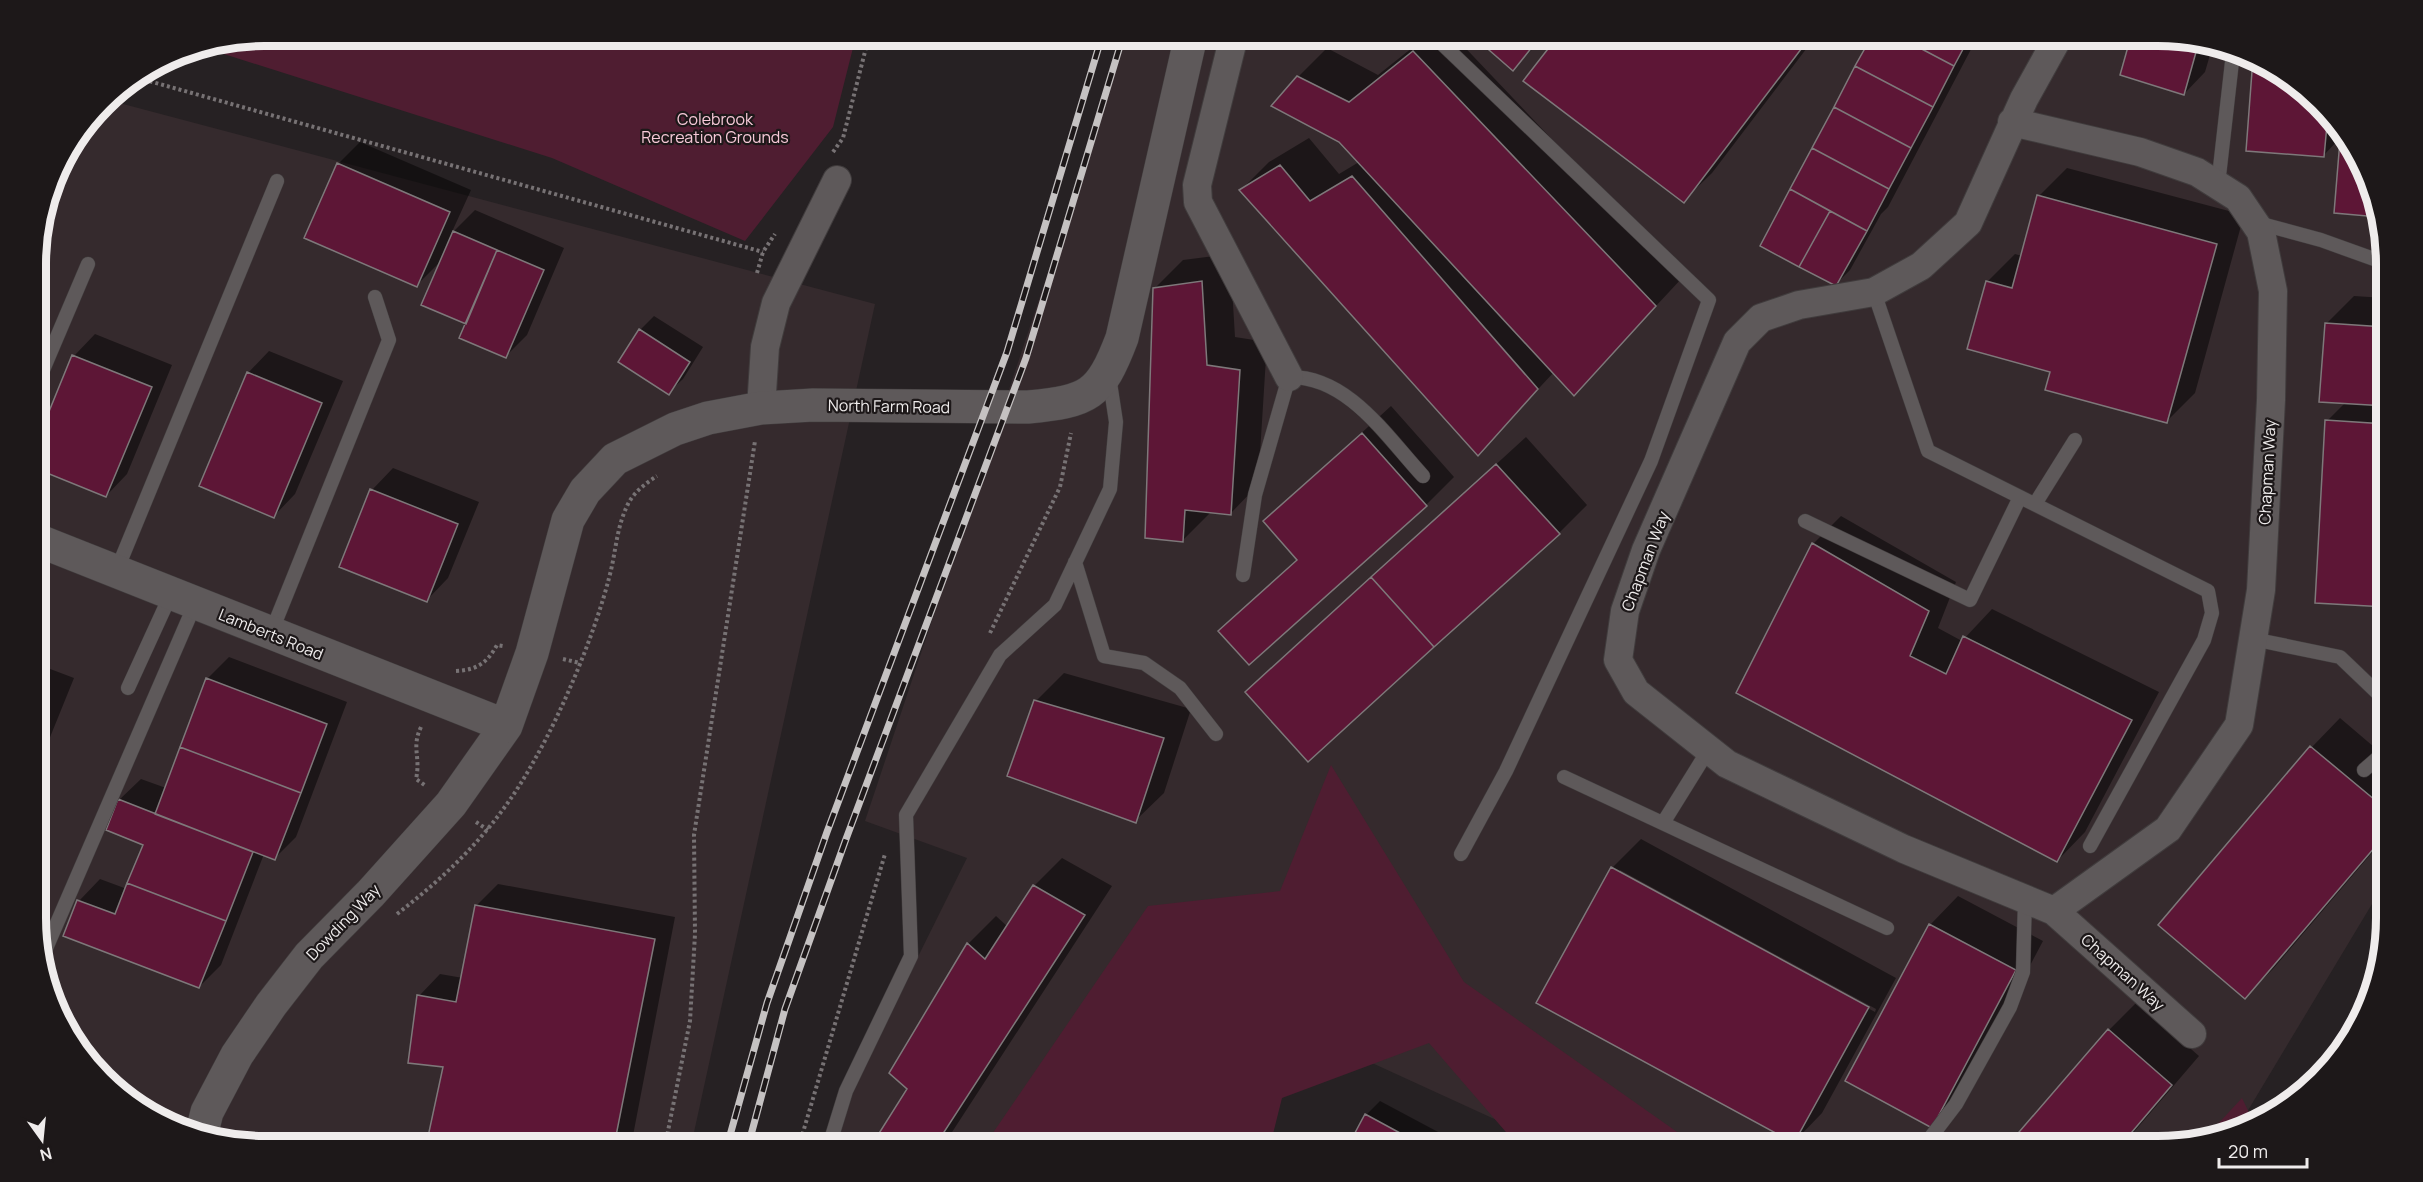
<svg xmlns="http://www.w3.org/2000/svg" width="2423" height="1182" viewBox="0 0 2423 1182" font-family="Manrope,sans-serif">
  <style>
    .built { fill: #352a2d }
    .green { fill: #4f1d31 }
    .shadow { fill: #0007; fill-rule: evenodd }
    .building { fill: #5d1636; stroke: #7e787a; stroke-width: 1.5 }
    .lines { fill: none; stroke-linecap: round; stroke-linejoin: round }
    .service-casing { stroke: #403c3d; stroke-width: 15 }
    .minor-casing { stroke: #403c3d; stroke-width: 30 }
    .tertiary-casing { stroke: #403c3d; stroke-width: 34 }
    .path { stroke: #777274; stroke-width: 4; stroke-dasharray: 3 3; stroke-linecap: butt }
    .service { stroke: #5e595a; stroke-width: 14 }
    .minor { stroke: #5e595a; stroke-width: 28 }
    .tertiary { stroke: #5e595a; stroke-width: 33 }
    .rail-casing { stroke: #c5c2c2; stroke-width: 7 }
    .rail { stroke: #1d1819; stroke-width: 4.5; stroke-dasharray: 14; stroke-linecap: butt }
    .labels { text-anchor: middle; stroke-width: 4.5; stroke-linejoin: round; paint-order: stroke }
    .park-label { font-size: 16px; fill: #f7c9d8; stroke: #1d1819 }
    .street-label { font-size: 16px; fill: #efecec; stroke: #1d1819 }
    .rim { fill: none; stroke: #efecec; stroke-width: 8 }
  </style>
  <rect width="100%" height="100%" fill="#262123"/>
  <path class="built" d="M1127 36H2159L2259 59 2309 92 2348 137 2385 235 2387 879 2235 1132 2173 1146H1553L1180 975 1056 1146H824L967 858 865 821Z
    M108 100 875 304 691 1146H264L164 1123 83 1056 54 1005 38 948 37 249 60 163Z"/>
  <path class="green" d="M264 36H856L833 127 745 241 552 158 205 48Z
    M1331 765 1464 982 1697 1146H1518L1429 1043 1282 1098 1270 1146H984L1148 906 1280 891Z
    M2242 1098 2254 1123 2232 1134 2204 1139Z"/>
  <path class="shadow" d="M1427 36H1454L1683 277 1574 394 1554 372 1478 454 1241 190 1269 162 1309 138 1339 174 1359 162 1298 77 1327 48 1378 75Z
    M1475 36H1545L1513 69Z
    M1560 36H1816L1712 173 1683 201Z
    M1873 36H1978L1888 207 1881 214 1850 270 1836 284 1762 245Z
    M2133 36H2159L2212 48 2205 72 2184 94Z
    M2255 58 2309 92 2348 137 2378 215 2336 212 2341 137 2324 155 2248 150Z
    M360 142 471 190 451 234 475 210 564 248 527 335 506 356 468 323 441 261 417 285 338 164Z
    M2067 168 2244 215 2195 393 2167 421 2052 371 1987 282 2015 254 2022 256 2039 196Z
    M1230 254 1235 337 1267 342 1258 485 1230 514 1211 512 1183 540 1154 289 1183 260Z
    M37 291 47 295 37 320Z
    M2354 296 2385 298 2386 606 2317 602 2327 421 2346 402 2326 324Z
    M654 316 703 347 683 379 668 393 640 330Z
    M95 334 172 365 127 474 106 496 37 468V445L74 356Z
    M269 351 343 381 295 494 274 516 248 373Z
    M1391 406 1454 477 1426 505 1220 631 1298 558 1265 521Z
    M1526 437 1587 505 1559 533 1247 692Z
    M393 468 479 502 448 578 427 600 372 490Z
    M1841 516 1956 582 1938 628 1962 641 1992 609 2159 692 2085 832 2057 861 1813 544Z
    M229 657 347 702 296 837 275 858 264 854 221 965 199 987 79 901 100 879 127 889 145 844 119 800 141 779 166 788 207 679Z
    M37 664 74 678 38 767Z
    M1064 673 1191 709 1164 793 1135 821 1036 701Z
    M2340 718 2387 758V835L2273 969 2245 997 2160 925 2312 747Z
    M1641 839 1896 978 1822 1113 1794 1142 1538 1002 1612 868ZM1620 870 1876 1009 1875 1012 1620 873Z
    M1062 858 1112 886 943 1146H873L909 1088 968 944 996 916 1008 927 1034 886Z
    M498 884 675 917 631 1146H427L445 1065 419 996 440 974 463 978 476 906Z
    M1958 896 2043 941 1960 1098 1932 1126 1930 925Z
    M2137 1002 2199 1056 2122 1146H2009L2109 1030Z
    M1380 1101 1455 1141 1453 1146H1349L1366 1115Z"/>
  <path class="building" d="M1473 36H1541L1513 71Z
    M1558 36H1811L1684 203 1523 81Z
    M1872 36H1897L1954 66 1933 107 1855 66Z
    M1897 36H1970L1954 66Z
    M2131 36H2159L2198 45 2184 95 2120 75Z
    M1413 51 1656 306 1574 396 1339 142 1271 106 1297 76 1349 102Z
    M2253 58 2309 92 2328 114 2324 157 2246 151Z
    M1855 66 1933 107 1911 148 1834 107Z
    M1834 107 1911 148 1889 189 1812 148Z
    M2341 128 2348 137 2378 217 2334 213Z
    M1812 148 1889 189 1867 231 1790 189Z
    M337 163 450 212 417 287 304 238Z
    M1280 165 1310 201 1352 176 1538 389 1478 456 1239 190Z
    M1790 189 1830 211 1799 267 1760 246Z
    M2037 195 2217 244 2167 423 2045 390 2050 372 1967 349 1986 281 2012 288Z
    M1830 211 1867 231 1836 286 1799 267Z
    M453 231 497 250 466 324 421 305Z
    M497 250 544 270 506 358 459 338Z
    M1202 281 1207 365 1240 370 1231 515 1185 510 1183 542 1145 538 1153 288Z
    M2325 323 2385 327 2386 406 2319 402Z
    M639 329 690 362 669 395 618 362Z
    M72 355 152 387 106 497 37 469V441Z
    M247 372 322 403 274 518 199 486Z
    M2325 420 2386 424V607L2315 603Z
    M1362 433 1427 506 1249 665 1218 631 1297 560 1263 521Z
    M1496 464 1560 534 1434 647 1371 577Z
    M370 489 458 524 427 602 339 567Z
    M1812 543 1929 611 1910 656 1946 674 1963 636 2132 720 2057 862 1736 693Z
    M1371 577 1434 647 1308 762 1245 692Z
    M206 678 327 724 301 793 180 747Z
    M1034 700 1164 738 1136 823 1007 776Z
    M37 703 46 706 38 728Z
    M2310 746 2387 810V833L2245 999 2158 925Z
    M180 747 301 793 275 860 155 814Z
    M118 799 253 852 226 921 127 883 143 845 106 830Z
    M1611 867 1869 1007 1794 1143 1536 1003Z
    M127 883 226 921 199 988 63 936 77 900 115 914Z
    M1033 885 1085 915 935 1146H871L907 1089 889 1073 967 943 985 959Z
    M475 905 655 939 614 1146H426L443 1067 408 1063 417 995 456 1002Z
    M1929 924 2016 970 1932 1128 1845 1081Z
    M2108 1029 2172 1085 2120 1146H2007Z
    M1365 1114 1424 1146H1348Z"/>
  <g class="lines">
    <defs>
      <path id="service" d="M1434 36 1709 300 1651 461 1506 771 1461 854
        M2218 185 2233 53
        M2258 223 2321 240 2385 263
        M1874 292 1928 451 2208 591 2212 613 2204 640 2090 846
        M37 384 88 264
        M2035 504 2075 440
        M1805 521 1970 600 2020 497
        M1075 562 1104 656 1144 663 1180 688 1216 734
        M116 572 277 181
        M1243 575 1255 495 1289 377C1348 376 1386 436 1423 476
        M271 633 389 340 375 297
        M2253 639 2340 657 2386 701
        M128 688 171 594
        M2364 770 2387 750
        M1564 777 1887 928
        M1663 823 1709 749
        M41 960 195 604
        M829 1146 846 1091 911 956 906 815 1000 655 1055 605 1110 489 1116 422 1109 376
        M1924 1146 1956 1104 2010 1007 2023 972 2025 899"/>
      <path id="minor" d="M1234 36 1197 185 1198 202 1289 377
        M2059 36 2024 99 1968 223 1921 266 1874 292 1799 305 1761 318 1737 342 1646 550 1625 611 1618 660 1636 692 1727 764 1904 849 2054 911 2192 1034
        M2012 122 2140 152 2197 172 2238 198 2261 232 2273 291 2271 400 2261 590 2239 725 2168 829 2054 911
        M761 408 765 347 776 303 837 180"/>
      <path id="tertiary" d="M37 540 506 726
        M202 1132 207 1112 237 1055 271 1005 309 956 371 893 451 804 506 726 532 653 568 520 585 491 615 459 675 429 708 418 761 408 813 405 1028 407C1089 401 1100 396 1122 338L1191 36"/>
    </defs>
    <use href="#service" class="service-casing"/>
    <use href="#minor" class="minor-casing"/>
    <use href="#tertiary" class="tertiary-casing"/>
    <path class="path" d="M138 78 763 252
      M833 152 843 138 869 36
      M757 273 763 252 775 234
      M990 633 1060 487 1071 433
      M563 659 580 663
      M456 671C477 670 487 663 497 645L503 646
      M421 727C411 748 421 756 416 779L426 786
      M476 822 488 830
      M397 914C455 869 499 825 535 759 563 710 595 633 609 578 616 553 616 528 628 504 634 492 646 483 657 476
      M665 1146 690 1021 695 934 694 835 755 441
      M799 1146 885 854"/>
    <use href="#service" class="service"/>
    <use href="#minor" class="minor"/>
    <use href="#tertiary" class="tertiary"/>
    <defs>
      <path id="rail" d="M727 1146 767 1003 827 832 1007 352 1102 36
        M748 1146 785 1009 846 839 1026 358 1123 36"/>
    </defs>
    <use href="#rail" class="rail-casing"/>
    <use href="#rail" class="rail"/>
  </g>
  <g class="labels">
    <g class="park-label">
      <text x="715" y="125">Colebrook<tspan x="715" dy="18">Recreation Grounds</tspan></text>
    </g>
    <g class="street-label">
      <text transform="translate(889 406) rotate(1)" y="6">North Farm Road</text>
      <text transform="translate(2267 472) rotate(-87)" y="6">Chapman Way</text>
      <text transform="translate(1645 561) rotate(-69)" y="6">Chapman Way</text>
      <text transform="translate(271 634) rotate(22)" y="6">Lamberts Road</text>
      <text transform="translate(343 922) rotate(-46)" y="6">Dowding Way</text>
      <text transform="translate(2123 972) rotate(42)" y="6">Chapman Way</text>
    </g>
  </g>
  <path d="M0 0H2423V1182H0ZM264 46H2158A218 218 0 0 1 2376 264V918A218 218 0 0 1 2158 1136H264A218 218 0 0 1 46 918V264A218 218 0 0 1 264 46Z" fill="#1d1819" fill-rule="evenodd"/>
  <path class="rim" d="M264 46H2158A218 218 0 0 1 2376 264V918A218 218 0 0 1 2158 1136H264A218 218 0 0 1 46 918V264A218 218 0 0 1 264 46Z"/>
  <g transform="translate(42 1140) rotate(165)" stroke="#1d1819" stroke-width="4.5" paint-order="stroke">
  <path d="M0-4.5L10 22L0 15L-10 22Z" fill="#efecec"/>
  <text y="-9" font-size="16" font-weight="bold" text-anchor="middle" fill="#efecec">N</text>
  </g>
  <path d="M2219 1158v9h88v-9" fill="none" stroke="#efecec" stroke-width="3"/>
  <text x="2228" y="1158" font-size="18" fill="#efecec" stroke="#1d1819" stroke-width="4.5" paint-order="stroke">20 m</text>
</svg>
